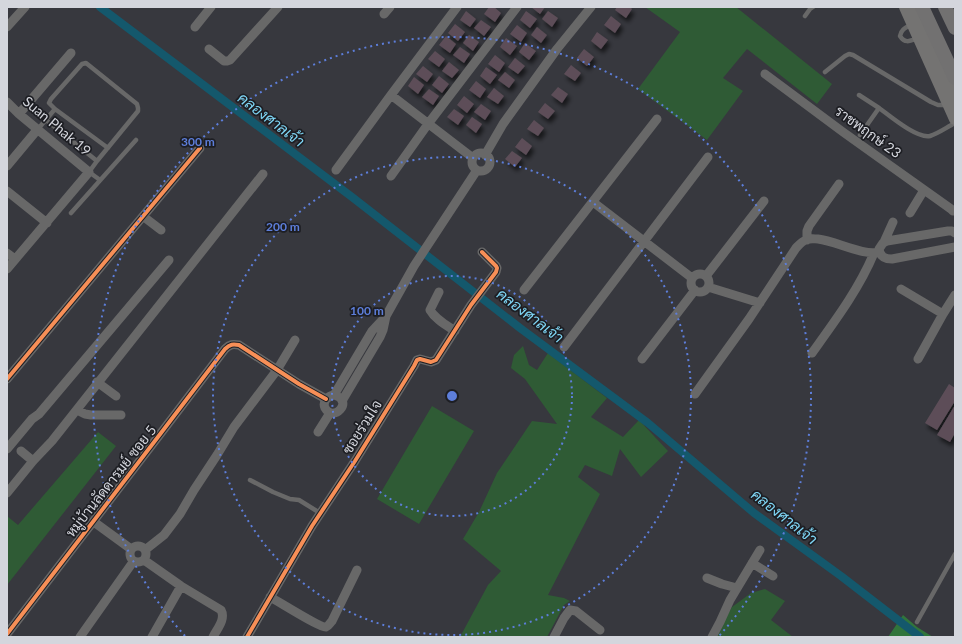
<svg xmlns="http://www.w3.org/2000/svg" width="962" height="644" viewBox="0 0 962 644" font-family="Lato,Sarabun,sans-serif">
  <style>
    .green { fill: #2f5b35 }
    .forest { fill: #31753b }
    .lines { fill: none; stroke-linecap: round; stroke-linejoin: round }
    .canal { stroke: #14586c; stroke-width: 8 }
    .building { fill: #5d4e58; filter: url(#shadow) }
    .lane { stroke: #686868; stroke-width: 4.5 }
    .street { stroke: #686868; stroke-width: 9 }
    .secondary { stroke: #747372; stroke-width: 12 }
    .primary { stroke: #727171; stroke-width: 14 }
    .cycleway-casing { stroke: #1d1e23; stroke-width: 6 }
    .cycleway { stroke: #f78f57; stroke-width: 4 }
    .ring { fill: none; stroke: #5d7eda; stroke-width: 2; stroke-dasharray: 2 4 }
    .labels { text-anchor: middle; stroke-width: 3.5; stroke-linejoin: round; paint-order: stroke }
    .street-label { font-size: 14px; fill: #d4d6dd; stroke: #1d1e23 }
    .water-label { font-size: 15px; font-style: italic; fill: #7fd6f5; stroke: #1d1e23 }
    .centre { fill: #5d7eda; stroke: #1d1e23; stroke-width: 2 }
    .ring-label { font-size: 12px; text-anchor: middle; font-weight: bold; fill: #5d7eda; stroke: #1d1e23; stroke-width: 3.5; stroke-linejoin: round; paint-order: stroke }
  </style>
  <defs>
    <filter id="shadow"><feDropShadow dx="2.5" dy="4.5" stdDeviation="2" flood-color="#0009"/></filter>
  </defs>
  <rect width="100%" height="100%" fill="#37383e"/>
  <path class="green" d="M645 7H736L832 84 817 104 747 49 723 78 743 91 707 140 638 89 680 32Z
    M523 346 529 365 537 370 548 353 607 398 591 417 623 437 639 420 668 451 641 477 620 449 612 476 585 465 578 477 600 494 548 595 564 598 570 601 564 605 547 637H460L488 585 501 571 463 539 479 512 497 473 532 421 557 424 525 379 511 368 514 355Z
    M432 406 474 431 419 524 377 499Z
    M98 432 116 446 7 585V516L18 525Z
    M765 589 785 601 771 620 793 637H715L732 607 751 593Z"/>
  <path class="forest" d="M903 615 917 627 933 637H888Z"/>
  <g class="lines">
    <path class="canal" d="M100 7 352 197 520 328 648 423 754 513 841 576 920 637"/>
  </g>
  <path class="building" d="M489 7H494L501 13 495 22 484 14Z
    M531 7H545L540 14Z
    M617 7H630L632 9 626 18 615 10Z
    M466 11 476 19 470 27 460 20Z
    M526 11 537 19 530 28 520 20Z
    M548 11 558 18 552 27 542 19Z
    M611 16 621 24 615 33 604 25Z
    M481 20 491 27 484 36 474 28Z
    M455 24 465 32 458 41 448 33Z
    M517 25 527 33 521 42 510 34Z
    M537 27 547 35 541 43 531 35Z
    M597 32 608 40 601 49 591 41Z
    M469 35 479 42 473 51 463 43Z
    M446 36 456 44 450 53 439 45Z
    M506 38 517 46 510 55 500 47Z
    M525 43 536 51 529 60 519 52Z
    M460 47 470 54 464 63 453 55Z
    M584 49 594 57 587 66 577 58Z
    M435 51 445 59 439 67 428 59Z
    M495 55 505 63 499 72 488 64Z
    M515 58 525 66 518 74 508 67Z
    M449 62 459 70 452 78 442 71Z
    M571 65 581 73 575 81 564 74Z
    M423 66 433 74 427 82 416 74Z
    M486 67 497 75 490 84 480 76Z
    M505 72 515 80 509 88 498 80Z
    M439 76 449 84 442 93 432 85Z
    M414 77 424 85 418 94 408 86Z
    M476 81 486 89 480 98 469 90Z
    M558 87 568 94 562 103 551 95Z
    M494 88 504 96 498 104 487 97Z
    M429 89 439 96 433 105 422 97Z
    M464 96 474 104 467 113 457 105Z
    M545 103 555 111 548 119 538 112Z
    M481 104 491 111 485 120 474 112Z
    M454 109 464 116 458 125 447 117Z
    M472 117 482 124 476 133 466 125Z
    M534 120 544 128 538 136 527 129Z
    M522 138 532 146 526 155 515 147Z
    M512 151 522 158 515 167 505 159Z
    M949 384 955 388V401L937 430 925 423Z
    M955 405V433L950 442 937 435Z"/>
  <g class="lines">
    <path class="lane" d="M805 16 810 9 813 7
      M912 24C907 27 901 29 900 36 905 44 910 41 918 38
      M825 72 845 56 849 54 853 55 931 102 938 105H948
      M859 95 879 108
      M46 120 97 161 138 111V108L137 104 86 63 82 64 51 99 49 103 55 109 108 148
      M38 129 55 109
      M860 135 879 108C890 116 917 139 930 136 939 133 947 127 955 123
      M97 161 89 172 100 180
      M71 213 136 140
      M250 480 273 492 290 499 299 500 320 513
      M917 622 955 554"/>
    <path class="street" d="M384 14 390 7
      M7 27 25 7
      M195 27 211 7
      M209 49 224 61H227L230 60 278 7
      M765 74 843 132 951 209 953 211 955 210
      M391 95 473 158
      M7 102 19 114 89 172 7 269
      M19 114 71 53
      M472 162a9 9 0 1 1 18 0a9 9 0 1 1-18 0Z
      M485 155 503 124 557 49 591 7
      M7 166 37 130
      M336 170 391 95 457 7
      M391 176 428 124 517 7
      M7 191 47 223
      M593 202 692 278
      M910 213 924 190
      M144 217 161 230
      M955 233 952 231H948L887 241 883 243 879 249C880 257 885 259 892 259L955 247
      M807 240V231L809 226 839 184
      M884 242 893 222
      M7 253 15 259
      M691 283a9 9 0 1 1 18 0a9 9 0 1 1-18 0Z
      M706 276 764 201
      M708 287 760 303
      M901 289 943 314
      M524 290 657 119
      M439 292 430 310C435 319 446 325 455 331
      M564 347 708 157
      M812 353C835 321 859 289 874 253
      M642 359 695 290
      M918 359 943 314 955 295
      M7 379 200 148
      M97 382 116 396
      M695 394 749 319 796 248C799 245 802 241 806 240 810 238 814 239 818 239 836 241 863 256 879 252
      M334 395C355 401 333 423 325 408 322 401 328 396 334 395L372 331 386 316
      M342 401 380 337 383 330 386 316 414 266 477 170
      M77 410 85 414 91 415H121
      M318 432 330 413
      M7 449 32 419 39 414 169 260
      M21 451 33 461
      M7 493 33 461 52 441 263 174
      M94 522 131 549
      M130 554a8 8 0 1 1 16 0a8 8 0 1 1-16 0Z
      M145 550 164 535 180 514 194 490 217 455 234 427 277 370 295 340
      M144 560 181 586 221 610C226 619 217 629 213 637
      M752 563 773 576
      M707 578 722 584 737 588
      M270 597C278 601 320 628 326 627 329 626 330 623 332 621L357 570
      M7 634 161 433 225 349C230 344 233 344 239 345L299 384 326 399
      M80 637 133 562
      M152 637 181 586
      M247 637 312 526 355 461 414 366 417 360 420 359 431 362 436 360 471 305 496 272 497 268 496 266 482 252
      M554 637 564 618 570 610 576 611 600 630
      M712 637 720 622 730 600 760 550"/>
    <path class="secondary" d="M905 7 955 119
      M913 7 955 96"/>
    <path class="primary" d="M922 7 955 78
      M945 7 955 28"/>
    <defs>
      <path id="cycleway" d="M7 379 200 148
        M7 634 161 433 225 349C230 344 233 344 239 345L299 384 326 399
        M247 637 312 526 355 461 414 366 417 360 420 359 431 362 436 360 471 305 496 272 497 268 496 266 482 252"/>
    </defs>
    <use href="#cycleway" class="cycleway-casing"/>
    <use href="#cycleway" class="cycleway"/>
  </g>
  <g class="ring">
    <circle cx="452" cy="396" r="120"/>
    <circle cx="452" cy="396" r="239"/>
    <path d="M185 636A359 359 0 1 1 719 636"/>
  </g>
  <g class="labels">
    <g class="street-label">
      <text transform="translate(57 126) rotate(40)" y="5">Suan Phak 19</text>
      <text transform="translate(868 132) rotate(36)" y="5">ราชพฤกษ์ 23</text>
      <text transform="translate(362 427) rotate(-58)" y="5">ซอยร่วมใจ</text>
      <text transform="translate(111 481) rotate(-52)" y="5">หมู่บ้านลัดดารมย์ ซอย 5</text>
    </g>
    <g class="water-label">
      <text transform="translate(271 120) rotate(37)" y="5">คลองศาลเจ้า</text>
      <text transform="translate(530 316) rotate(37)" y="5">คลองศาลเจ้า</text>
      <text transform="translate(784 517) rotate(38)" y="5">คลองศาลเจ้า</text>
    </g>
  </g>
  <circle cx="452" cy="396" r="6" class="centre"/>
  <g class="ring-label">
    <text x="198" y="146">300 m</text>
    <text x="283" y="231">200 m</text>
    <text x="367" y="315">100 m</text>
  </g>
  <rect width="962" height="644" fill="none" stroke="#d4d6dd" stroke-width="16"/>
</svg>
